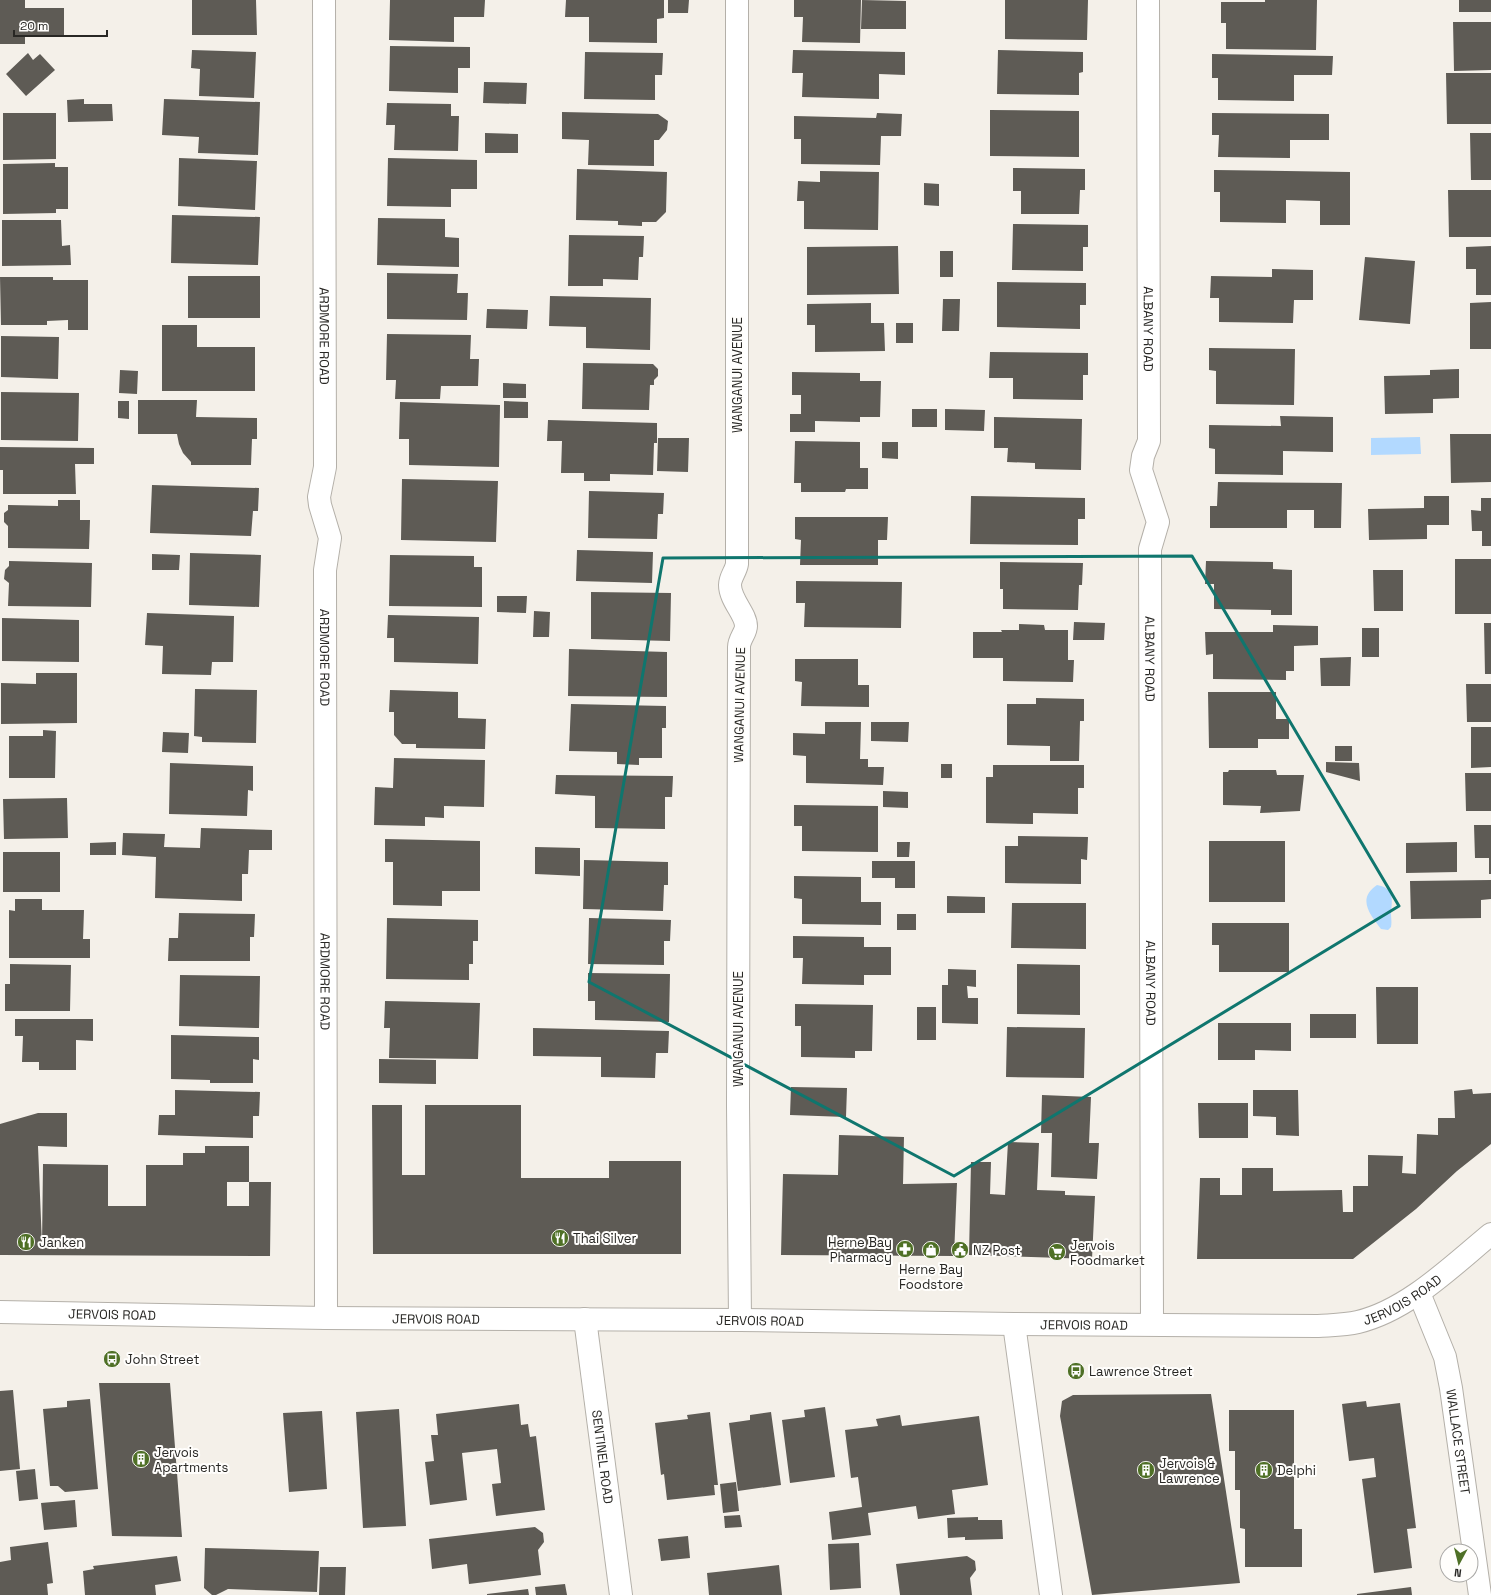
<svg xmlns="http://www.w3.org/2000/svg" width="1491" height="1595" viewBox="0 0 1491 1595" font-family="'Space Grotesk',sans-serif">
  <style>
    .water { fill: #b2d9ff }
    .building { fill: #5e5b55; fill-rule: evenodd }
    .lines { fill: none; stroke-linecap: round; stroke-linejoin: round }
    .minor-casing { stroke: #b4b0a9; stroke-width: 24 }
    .major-casing { stroke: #b4b0a9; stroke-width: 24 }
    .minor { stroke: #fff; stroke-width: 22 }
    .major { stroke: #fff; stroke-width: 22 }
    .marked { fill: none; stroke: #0f766e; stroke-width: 3; stroke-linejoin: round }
    .labels { text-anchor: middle; stroke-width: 4; stroke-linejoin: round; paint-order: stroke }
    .street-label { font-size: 13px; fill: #282724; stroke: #fffefc }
    .poi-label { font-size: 13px; fill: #282724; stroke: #fffefc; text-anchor: start }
  </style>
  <rect width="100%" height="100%" fill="#f4f0e9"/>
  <path class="water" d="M1420 437 1421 454 1371 455V438Z
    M1377 885C1395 888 1392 900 1391 913 1391 918 1392 922 1391 927L1388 930 1381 929C1371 915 1356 899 1377 885Z"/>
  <path class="building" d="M0 0H25V8H64V37L25 36V44H0Z
    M192 0H256L257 35H192Z
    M390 0H485L484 17H454V42L389 40Z
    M566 0H664V18L657 19V43L589 42V17H565Z
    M668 0H689L688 13H668Z
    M794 0H861L860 43 802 42 803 17H794Z
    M862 0 906 1V29H861Z
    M1005 0H1088L1087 40 1005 39Z
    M1265 0H1317L1316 50 1226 49V23H1221V2H1265Z
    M1459 0H1491V12H1459Z
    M1453 22H1491V70L1454 71Z
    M390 46 470 47V68H458V93L389 91Z
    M192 50 256 52 254 98 199 96 200 69 191 68Z
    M793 50 905 52V75L879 74V99L802 97 803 73H792Z
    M998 50 1083 52V72L1079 73V95L997 94Z
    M585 52 663 53 662 75H655V100L584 99Z
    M28 53 33 60 40 54 55 70 26 96 6 74Z
    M1212 54 1333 56 1332 75H1294V101L1218 100V78H1212Z
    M1446 73H1491V124H1447Z
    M484 82 527 83 526 104 483 103Z
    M84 99V104H112L113 121 68 122 67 100Z
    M164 99 260 102 258 155 198 153 199 137 162 135Z
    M387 103 451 104V116H459L458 151 394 150 395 125H386Z
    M990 110 1079 111V157L990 156Z
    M562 112 658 114 668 121 667 130 659 140H654V166L588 165 589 140 562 139Z
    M3 113H56V159L3 160Z
    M877 113 902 114 901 136H881L880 165 801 164V139H794V116L876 118Z
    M1212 113 1329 114V140H1290V158L1218 157 1219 135H1212Z
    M485 133 518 134V153H485Z
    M1470 133H1491V180H1471Z
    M179 158 257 161 255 210 178 206Z
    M388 158 477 160V189H451V207L387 206Z
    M55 163V167H68V209H56V213L3 214V164Z
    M1013 168 1085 169V190H1080L1079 214H1021V191H1013Z
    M577 169 667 172 666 212 656 222H642V226L618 225V221L576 220Z
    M1214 170 1350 172V225H1320V201L1286 200V223L1220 222V192H1214Z
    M820 171 879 172 878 230 804 229V201H797L798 181 820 182Z
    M924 183 939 184V206L924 205Z
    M1448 190H1491V237H1449Z
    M172 215 260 217 258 265 171 263Z
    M378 218 445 219V237L459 238V267L377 265Z
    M2 220H61L62 246 70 245 71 265 2 266Z
    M1013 224 1088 225V247H1083V271L1012 270Z
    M569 235 644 236 643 257H639L638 280 603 279V286H568Z
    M898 246 899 294 807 295V247Z
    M1491 246V295H1476V269H1466V247Z
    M940 251H953V277H940Z
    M1365 257 1415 261 1410 324 1359 320Z
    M1272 269 1313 270V300H1294L1293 323 1219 322V298H1210L1211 276 1272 277Z
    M387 273 458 274 457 293H468L467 320 387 319Z
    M188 276H260V318H188Z
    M0 277H53V280H88V330H68V320L47 321V325H1Z
    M997 282 1086 283V305H1080V329L997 327Z
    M550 296 651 298 650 350 586 348V327L549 326Z
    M943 299H960L959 331H942Z
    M1491 302V349H1470V303Z
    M871 303V323H884L885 351 815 352V325H807V304Z
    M487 309 528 310 527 329 486 328Z
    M896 323H913V343H896Z
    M162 325H197V347H255V391H162Z
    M387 334 471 335 470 359H479L478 386H441L440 399H395L396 380H386Z
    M1 336 59 337 58 379 1 377Z
    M1209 348 1295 349 1294 405 1216 404V371L1209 370Z
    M990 352 1088 353V375H1083V400L1013 399V378H989Z
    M583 363 653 364 658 369V376L654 380V385H650L649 410 582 409Z
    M1459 369V398L1433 399V413L1385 414 1384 376 1430 375V370Z
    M120 370 138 371 137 394 119 393Z
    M792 372 860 373V381H881L880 417H860V422L815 421V432H790V414H801V395H792Z
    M503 383 526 384V398H503Z
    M1 392 79 393 78 441 1 440Z
    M138 400H197L196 417 257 418V439H252L251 465H191V462L183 453 179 444 177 434H138Z
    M118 401H129V419L118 418Z
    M504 401 528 402V418H504Z
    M400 402 500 405 499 467 409 465V439H399Z
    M912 409H937V427H912Z
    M945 409 985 410 984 431 945 430Z
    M1280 416 1333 417V452L1283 451V475L1215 474V449L1209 448V425L1281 426Z
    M994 417 1082 419 1081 470 1035 469V463L1007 462 1008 448H994Z
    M548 420 657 423V443H654L653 475 610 474V481H584V473H561L562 441H547Z
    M1450 434H1491V482L1451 483Z
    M658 438H689L688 472 657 471Z
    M795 441 860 442V468H868V489H846L845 492H801V483H794Z
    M882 442H898V459L882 458Z
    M0 447 94 448V464H75L76 494H3V470H0Z
    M402 479 498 481 496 542 401 540Z
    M1218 482 1342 483 1341 528H1314V510H1287V528H1210V506H1217Z
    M152 485 259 488 258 511H253L251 536 150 533Z
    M589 491 664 493 663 514H658L657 539 588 538Z
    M971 496 1085 498V519H1078V545L970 544Z
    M1424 496H1449V525H1427V539L1369 540 1368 509 1424 508Z
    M1481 498H1491V546H1482V531H1472L1471 510 1481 511Z
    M58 500H80V520H90L89 549 8 548V526L4 522V513L8 510V505L58 506Z
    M795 517H888L887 540H878V565H800L801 540 795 539Z
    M577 550 653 552 652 583 576 581Z
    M190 553 261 555 259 607 189 605Z
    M152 554 180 555 179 570H152Z
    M390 555 474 556V567H482V607L389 606Z
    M1455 559H1491V614H1455Z
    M9 561 92 563 91 607 8 606 9 583 4 579 5 570 9 566Z
    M1206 561 1273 562V569L1292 570V615H1271V610L1214 609V584H1205Z
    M1000 562 1083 563 1082 585H1079L1078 610 1003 609V589H1000Z
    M1373 570H1403V611H1374Z
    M796 581 902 582 901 628 804 627 805 603H796Z
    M591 592 671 593 670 641 591 639Z
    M497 596H527L526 613 497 612Z
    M534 611 550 612 549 637H533Z
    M147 613 234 616 233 662H212L211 675 162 674 163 646 145 645Z
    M388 615 479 617 478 664 394 662V638H387Z
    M2 618 79 620V662L2 661Z
    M1074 622 1105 623 1104 640H1073Z
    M1484 623H1491V674H1485Z
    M1019 624 1044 625 1045 630H1068V660H1074L1073 682 1003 681V658H973V632H1002L1001 630H1019Z
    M1273 625 1318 626V645L1294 646V671H1286V680L1213 679V654L1206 655 1205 632H1273Z
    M1362 628H1379V657H1362Z
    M569 649 667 652V697L568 696Z
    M1351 657 1350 686H1321L1320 658Z
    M795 659H858V685H869V707L801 706 802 682 795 681Z
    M36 673H77V723L1 724V683L36 684Z
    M1466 684H1491V722H1467Z
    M195 689 257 690 256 743 202 742V737L194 736Z
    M390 690 458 692V718L486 719 485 749 416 748V744H402L394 735V712H389Z
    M1208 692H1276V719H1289V739H1258V748H1209Z
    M1036 698 1084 699V721H1080L1079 761H1050V746L1007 745V704H1036Z
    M571 704 666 706V728H662V758H639V765L617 764V752L569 751Z
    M825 722H861L860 759H868V767H884L883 785 806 783V756L793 755V733L825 734Z
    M871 722H909L908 742 871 741Z
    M1471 727H1491V767L1471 768Z
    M43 730 56 731 55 778H9V736H43Z
    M163 732 189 733 188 753 162 752Z
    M1335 746H1352V761H1335Z
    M394 758 485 760 484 807 444 806V818L425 817V826L374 825 375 787 393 788Z
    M1326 762 1359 763 1360 781 1326 772Z
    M170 763 253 766V791L248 790 247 816 169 814Z
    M941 764H952V778H941Z
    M993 765H1084V788H1078V814L1033 813V824L986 823V777H993Z
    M1229 770H1276L1277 775H1304L1300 811 1260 813 1261 806 1223 805V772H1228Z
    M1465 773H1491V811H1466Z
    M556 775 673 776 672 797H665V829L595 828V796L555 794Z
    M883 791 908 792V808L883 807Z
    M67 798 68 838 4 839 3 799Z
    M794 805 878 806V852L802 851V826H794Z
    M1474 825H1491V874H1489V858H1475Z
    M201 828 272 830V850H249L248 874H242V901L155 898 156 857 122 855 123 833 165 834 164 847 200 848Z
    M1018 836 1088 837 1087 860 1081 859V884L1005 883V846H1018Z
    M385 839 480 841V891H442V906L393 905V862H385Z
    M1209 841H1285V902H1209Z
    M116 842V855H90V843Z
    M897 842H910L909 857H897Z
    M1457 842V872L1406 873V843Z
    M535 847 580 848V876L535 874Z
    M3 852H60V892H3Z
    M584 860 668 862V885H664L663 911 583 909Z
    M872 861H915V888H895V878H872Z
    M794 876 861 877V902H881V925L802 924V899L794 898Z
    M1491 880V899L1481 900V918L1411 919 1410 881Z
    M947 896 985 897V913H947Z
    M15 899H42V910H84L83 939H90V958H9V910L15 911Z
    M1012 903H1086V949L1011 948Z
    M179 913 255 914 254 937H250V961H168L169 938H178Z
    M897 914H916V930H897Z
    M387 918 478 920V941H473V964H469V980L386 979Z
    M589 918 671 920 670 941H664V965L588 964Z
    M1212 923H1289V972H1219V945H1212Z
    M793 936 864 937V947H891V975H864V985L802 984 803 958H793Z
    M10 964 71 965 70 1011H5V984H10Z
    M1017 964 1080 965V1015L1017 1014Z
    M948 969 976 970V987L967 986 968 998H978V1024L942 1023V985H948Z
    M588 973 670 974 669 1022 595 1020V1001H588Z
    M180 975 260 976 259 1028 179 1026Z
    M1376 987H1418V1044H1377Z
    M385 1001 480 1003 478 1059 389 1058 390 1028H384Z
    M795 1004 873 1005 872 1051H855V1058L801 1057V1026H795Z
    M917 1007H936V1040H917Z
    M1310 1014H1356V1038H1310Z
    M15 1019H93V1041L76 1040V1070H39V1062H22L23 1036H15Z
    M1218 1023H1291V1051L1255 1050V1060H1218Z
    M1007 1027 1085 1028 1084 1078 1006 1077Z
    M533 1028 669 1031 668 1053H656L655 1078 601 1077V1057L533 1056Z
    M171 1035 259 1037V1060L253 1059V1083H210V1080L171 1079Z
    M379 1059 436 1060V1084L379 1083Z
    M791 1087 847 1088 846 1117 790 1115Z
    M1472 1089 1473 1094 1491 1093V1144L1457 1171 1416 1209 1353 1259H1197L1200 1178H1220V1195H1242V1168H1273V1191L1342 1190 1343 1212H1353V1186H1368V1155L1403 1156 1402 1173 1416 1174 1417 1134 1438 1135V1118H1455L1454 1091Z
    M175 1090 260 1092 259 1116H253V1138L158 1135 159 1115H175Z
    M1253 1090H1298L1299 1136 1276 1135V1117L1253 1116Z
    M1042 1095 1091 1097 1089 1143H1099L1097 1179 1051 1177 1052 1133H1041Z
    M1198 1103H1248V1138H1199Z
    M372 1105H402V1175H425V1105H521V1178H609V1161H681V1254H373Z
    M38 1113H67V1147L38 1146 42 1245 43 1164 108 1165V1206H146V1165H183V1153H205V1146H249V1182H271L270 1256 0 1255V1124ZM227 1182H249V1206H227Z
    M839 1135 904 1137 903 1184 957 1183 954 1256 781 1255 783 1174 838 1175Z
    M1008 1142 1039 1143 1037 1190 1065 1191V1195L1095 1196 1092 1259 969 1255 971 1162H991L990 1194 1005 1195Z
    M99 1383H170L182 1537 112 1536Z
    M13 1390 20 1469 0 1471V1391Z
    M1211 1394 1240 1583 1092 1595 1060 1416 1062 1401 1073 1395Z
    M90 1399 98 1489 65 1492 58 1486H50L43 1409 67 1407V1401Z
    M1366 1401 1367 1407 1400 1403 1416 1528 1407 1529 1412 1568 1374 1573 1362 1479 1376 1477 1374 1458 1349 1461 1342 1404Z
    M519 1404 521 1425 528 1424 530 1437 536 1436 545 1510 496 1516 492 1484 501 1483 497 1449 462 1453 467 1500 430 1505 425 1462 434 1461 431 1435H438L436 1414Z
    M825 1407 835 1477 790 1483 782 1420 805 1417 804 1410Z
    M399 1409 406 1526 363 1528 356 1412Z
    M1229 1410H1294V1529H1302V1567H1245V1529L1240 1528V1490H1235V1451H1229Z
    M322 1411 327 1489 289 1492 283 1413Z
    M710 1412 718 1485H714L715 1495 667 1500 664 1474 661 1475 655 1423 688 1419 687 1415Z
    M771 1412 781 1485 738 1491 729 1423 750 1420V1415Z
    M900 1415 902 1426 979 1416 988 1485 952 1490 955 1514 918 1519 916 1506 868 1513 871 1535 832 1540 829 1512 862 1507 858 1477 851 1478 845 1430 878 1426 876 1419Z
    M35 1469 38 1499 19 1501 16 1471Z
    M736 1482 739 1511 723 1513 720 1484Z
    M75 1500 77 1527 44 1530 41 1503Z
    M740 1515 742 1527 725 1528 724 1516Z
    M978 1517V1520H1002L1003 1539 965 1540V1537L948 1538 947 1518Z
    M535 1527 543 1533 544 1542 538 1550 541 1575 469 1584 467 1564 432 1569 429 1539Z
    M688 1536 690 1558 661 1561 658 1539Z
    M48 1542 53 1583 47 1584 48 1595H0V1562L11 1560 10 1547Z
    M859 1543 861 1588 830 1590 828 1544Z
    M205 1548 319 1551 317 1592 228 1589 216 1595H212L204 1588Z
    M177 1556 181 1581 155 1585 156 1595H85L83 1571 94 1569 93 1566Z
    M967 1556 975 1561 976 1570 970 1578 972 1595H900L896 1564Z
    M779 1565 782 1595H709L707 1573Z
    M320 1567H346L345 1595H319Z
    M565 1584 567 1595H536L535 1587Z
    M1411 1587 1412 1595H1357V1594Z
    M528 1589 529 1595H487V1594Z"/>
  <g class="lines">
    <defs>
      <g id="minor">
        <path id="s1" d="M324 0 325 467 319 497 320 505 330 538 325 570 326 1318"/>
        <path d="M737 0V564C736 571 730 577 730 585 730 600 746 614 746 626 746 633 739 639 739 647L738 1106 740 1320"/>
        <path id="s2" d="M1148 0 1149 441 1143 456 1141 470 1158 522 1150 549 1152 1324"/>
        <path id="s3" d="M1419 1293 1445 1357 1451 1388 1480 1595"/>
        <path id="s4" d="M585 1319 621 1595"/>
        <path d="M1014 1324 1051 1595"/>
      </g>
      <g id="major">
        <path id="s5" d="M0 1312 326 1318 740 1320 1014 1324 1318 1326C1332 1325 1345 1325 1358 1322 1408 1310 1452 1266 1491 1234"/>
      </g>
    </defs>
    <use href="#minor" class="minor-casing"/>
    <use href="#major" class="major-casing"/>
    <use href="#minor" class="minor"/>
    <use href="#major" class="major"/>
  </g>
  <path class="marked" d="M1192 556 1399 906 954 1176 589 982 663 558Z"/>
  <defs>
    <symbol id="restaurant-disc" viewBox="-11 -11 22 22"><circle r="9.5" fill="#4f7026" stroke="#fffefc"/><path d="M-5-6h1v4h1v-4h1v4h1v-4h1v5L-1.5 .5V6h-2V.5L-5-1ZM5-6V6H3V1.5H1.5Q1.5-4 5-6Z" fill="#fff"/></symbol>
    <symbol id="pharmacy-disc" viewBox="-11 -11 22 22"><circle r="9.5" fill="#4f7026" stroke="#fffefc"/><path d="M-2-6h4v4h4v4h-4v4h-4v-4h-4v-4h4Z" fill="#fff"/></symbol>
    <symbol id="shop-disc" viewBox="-11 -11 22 22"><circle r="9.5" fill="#4f7026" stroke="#fffefc"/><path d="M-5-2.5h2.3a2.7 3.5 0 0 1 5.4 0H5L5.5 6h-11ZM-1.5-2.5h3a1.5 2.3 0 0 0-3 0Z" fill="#fff"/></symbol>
    <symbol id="civic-disc" viewBox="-11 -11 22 22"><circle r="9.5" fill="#4f7026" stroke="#fffefc"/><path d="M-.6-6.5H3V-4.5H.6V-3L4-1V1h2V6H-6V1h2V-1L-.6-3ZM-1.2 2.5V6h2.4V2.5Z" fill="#fff"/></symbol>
    <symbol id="supermarket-disc" viewBox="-11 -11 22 22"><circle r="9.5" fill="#4f7026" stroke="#fffefc"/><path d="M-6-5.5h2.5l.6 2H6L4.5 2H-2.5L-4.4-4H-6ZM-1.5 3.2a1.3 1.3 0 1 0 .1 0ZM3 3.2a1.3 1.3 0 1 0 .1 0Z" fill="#fff"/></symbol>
    <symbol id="bus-disc" viewBox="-11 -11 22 22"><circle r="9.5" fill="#4f7026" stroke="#fffefc"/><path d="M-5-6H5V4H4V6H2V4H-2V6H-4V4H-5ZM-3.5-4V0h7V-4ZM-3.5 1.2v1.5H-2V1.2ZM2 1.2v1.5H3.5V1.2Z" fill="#fff"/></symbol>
    <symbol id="building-disc" viewBox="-11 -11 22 22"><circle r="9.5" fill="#4f7026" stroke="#fffefc"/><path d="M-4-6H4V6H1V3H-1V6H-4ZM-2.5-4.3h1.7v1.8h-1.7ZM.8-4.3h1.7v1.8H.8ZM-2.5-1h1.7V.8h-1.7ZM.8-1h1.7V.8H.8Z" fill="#fff"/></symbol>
  </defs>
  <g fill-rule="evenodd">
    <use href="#restaurant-disc" x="550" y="1228" width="20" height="20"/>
    <use href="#restaurant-disc" x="16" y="1232" width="20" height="20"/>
    <use href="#pharmacy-disc" x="895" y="1239" width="20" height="20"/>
    <use href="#shop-disc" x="921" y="1240" width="20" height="20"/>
    <use href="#civic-disc" x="950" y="1240" width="20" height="20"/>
    <use href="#supermarket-disc" x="1047" y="1242" width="20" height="20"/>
    <use href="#bus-disc" x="102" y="1349" width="20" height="20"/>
    <use href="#bus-disc" x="1066" y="1361" width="20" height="20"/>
    <use href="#building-disc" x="131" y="1449" width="20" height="20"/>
    <use href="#building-disc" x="1136" y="1460" width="20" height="20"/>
    <use href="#building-disc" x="1254" y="1460" width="20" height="20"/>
  </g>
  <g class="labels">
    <g class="street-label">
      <text dy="5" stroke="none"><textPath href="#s2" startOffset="329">ALBANY ROAD</textPath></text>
      <text dy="5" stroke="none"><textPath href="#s1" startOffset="336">ARDMORE ROAD</textPath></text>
      <text transform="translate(737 375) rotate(-90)" y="5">WANGANUI AVENUE</text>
      <text dy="5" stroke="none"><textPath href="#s1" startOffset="660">ARDMORE ROAD</textPath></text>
      <text dy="5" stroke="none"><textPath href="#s2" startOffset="664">ALBANY ROAD</textPath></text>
      <text transform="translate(739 705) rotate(-89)" y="5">WANGANUI AVENUE</text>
      <text dy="5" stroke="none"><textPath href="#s1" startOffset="984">ARDMORE ROAD</textPath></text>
      <text dy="5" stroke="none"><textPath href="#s2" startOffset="988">ALBANY ROAD</textPath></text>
      <text transform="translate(738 1029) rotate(-90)" y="5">WANGANUI AVENUE</text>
      <text dy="5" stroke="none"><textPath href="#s5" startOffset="1408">JERVOIS ROAD</textPath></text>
      <text dy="5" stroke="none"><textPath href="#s5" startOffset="112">JERVOIS ROAD</textPath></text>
      <text dy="5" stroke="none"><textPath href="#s5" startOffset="436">JERVOIS ROAD</textPath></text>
      <text dy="5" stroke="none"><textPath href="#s5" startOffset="760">JERVOIS ROAD</textPath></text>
      <text dy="5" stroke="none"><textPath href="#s5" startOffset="1084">JERVOIS ROAD</textPath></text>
      <text dy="5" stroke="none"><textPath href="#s3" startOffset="155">WALLACE STREET</textPath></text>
      <text dy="5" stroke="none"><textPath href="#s4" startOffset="139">SENTINEL ROAD</textPath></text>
    </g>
    <g class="poi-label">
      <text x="573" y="1243">Thai Silver</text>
      <text x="39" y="1247">Janken</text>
      <text x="892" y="1247" text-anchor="end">Herne Bay<tspan x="892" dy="15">Pharmacy</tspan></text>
      <text x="1070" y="1250">Jervois<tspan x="1070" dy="15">Foodmarket</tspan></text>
      <text x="973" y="1255">NZ Post</text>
      <text x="931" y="1274" text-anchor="middle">Herne Bay<tspan x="931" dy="15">Foodstore</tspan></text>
      <text x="125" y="1364">John Street</text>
      <text x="1089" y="1376">Lawrence Street</text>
      <text x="154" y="1457">Jervois<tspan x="154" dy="15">Apartments</tspan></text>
      <text x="1159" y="1468">Jervois &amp;<tspan x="1159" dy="15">Lawrence</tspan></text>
      <text x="1277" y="1475">Delphi</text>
    </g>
  </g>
  <g transform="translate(1459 1563) rotate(187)"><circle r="19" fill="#fffefc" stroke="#a9a8a6"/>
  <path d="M0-3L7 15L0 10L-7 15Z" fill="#4f7026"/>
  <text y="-6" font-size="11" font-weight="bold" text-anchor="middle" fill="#282724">N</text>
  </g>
  <path d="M14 30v6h93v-6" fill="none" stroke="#282724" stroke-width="2"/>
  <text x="20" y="30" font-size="12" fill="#282724" stroke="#fffefc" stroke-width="3" paint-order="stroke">20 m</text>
</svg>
